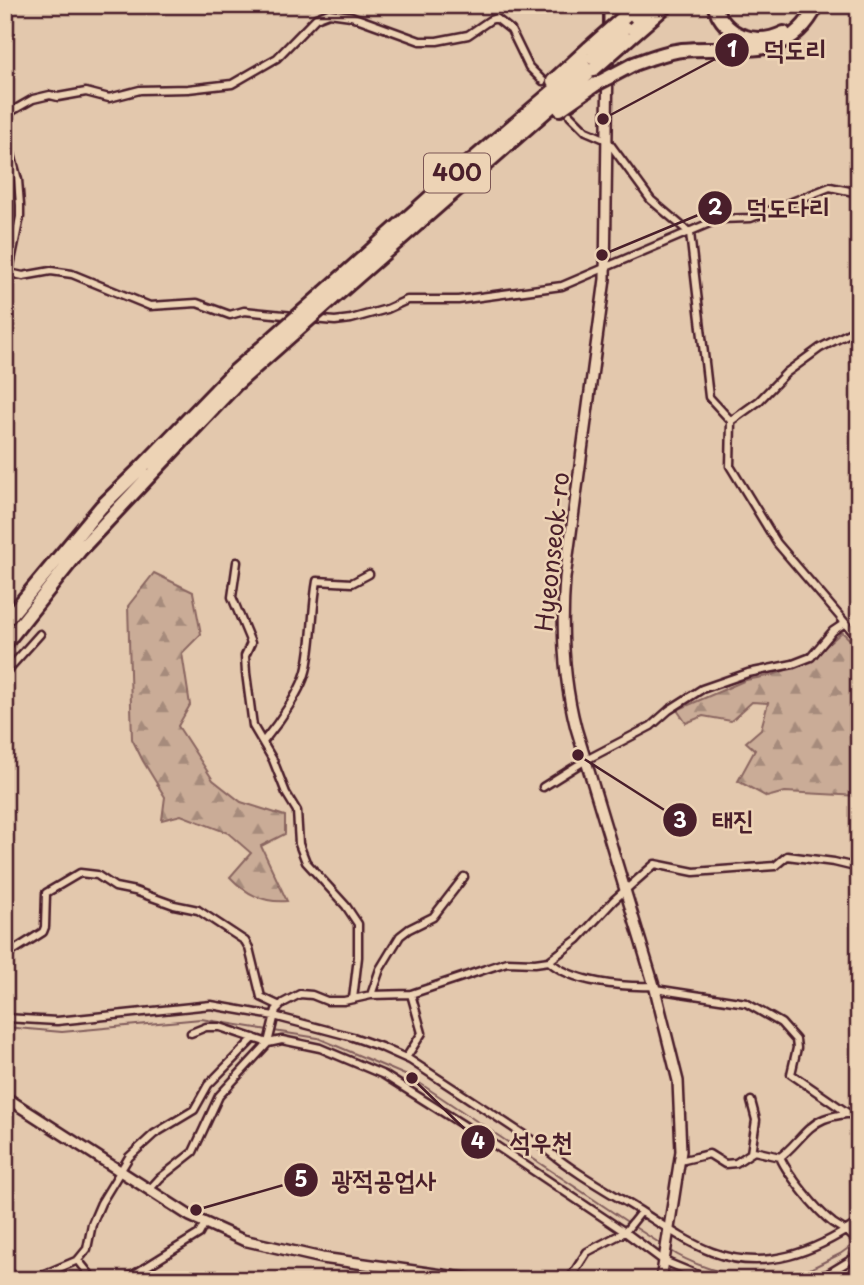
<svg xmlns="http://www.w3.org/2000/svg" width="864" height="1285" viewBox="0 0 864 1285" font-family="'Playpen Sans','Poor Story',sans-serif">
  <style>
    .forest { fill: url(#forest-firs); stroke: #8a6661; stroke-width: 2 }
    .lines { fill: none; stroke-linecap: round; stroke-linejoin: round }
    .stream { stroke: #825d5b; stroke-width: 2 }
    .street-casing { stroke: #4a1f2b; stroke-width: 11 }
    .secondary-casing { stroke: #4a1f2b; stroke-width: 14 }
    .highway-casing { stroke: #4a1f2b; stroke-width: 18 }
    .street { stroke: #edd3b5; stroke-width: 6 }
    .secondary { stroke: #edd3b5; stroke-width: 9 }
    .highway { stroke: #edd3b5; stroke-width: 12 }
    .highway-bridge-casing { stroke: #4a1f2b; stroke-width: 18; stroke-linecap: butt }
    .highway-bridge { stroke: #edd3b5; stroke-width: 12 }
    .labels { text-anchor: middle; stroke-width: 5; stroke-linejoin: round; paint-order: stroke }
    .shield { fill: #edd3b5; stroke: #7b5554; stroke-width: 2 }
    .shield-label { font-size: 23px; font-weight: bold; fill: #4a1f2b }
    .street-label { font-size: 24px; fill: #4a1f2b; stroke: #edd3b5 }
    .leader { fill: none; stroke: #4a1f2b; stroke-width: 2.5 }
    .callout-dot { fill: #4a1f2b; stroke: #edd3b5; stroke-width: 2.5 }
    .mark-label { font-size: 21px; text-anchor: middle; font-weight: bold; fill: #fff }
    .callout-label { font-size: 26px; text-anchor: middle; font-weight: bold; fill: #4a1f2b; stroke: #edd3b5; stroke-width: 5; stroke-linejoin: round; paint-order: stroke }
  </style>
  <defs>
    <pattern id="forest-firs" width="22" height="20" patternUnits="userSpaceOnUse" patternTransform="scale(1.75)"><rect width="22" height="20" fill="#caac97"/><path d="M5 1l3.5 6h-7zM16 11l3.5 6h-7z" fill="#a68b7b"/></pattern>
  </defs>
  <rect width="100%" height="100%" fill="#e3c8ad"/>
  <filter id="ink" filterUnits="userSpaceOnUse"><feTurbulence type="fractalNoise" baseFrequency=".0143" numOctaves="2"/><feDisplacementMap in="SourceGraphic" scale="14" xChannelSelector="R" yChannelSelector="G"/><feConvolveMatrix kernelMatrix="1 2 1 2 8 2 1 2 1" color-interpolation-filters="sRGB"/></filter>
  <g filter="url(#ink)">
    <path class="forest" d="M154 573 193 592 201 634 182 653 190 705 178 726 213 780 241 802 285 816V834L261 846 287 901C263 903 246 894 230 877L251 853 228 833 181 815 162 820 165 797 143 761 132 739 128 606Z
      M842 632 859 648V796L785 792 767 797 738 781 755 750 746 742 761 729 768 703 752 702 731 721 703 716 686 723 677 710 746 680 773 675 809 661Z"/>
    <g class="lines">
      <path class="stream" d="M5 1027 62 1032 201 1019 268 1030
        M274 1031 318 1038 412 1078 629 1223
        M633 1226 664 1246
        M668 1249C693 1266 723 1273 752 1280
        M766 1280 794 1277 840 1254 854 1244"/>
      <defs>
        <path id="street" d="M5 115 33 99 50 95 58 97 86 92 109 98 140 90 188 89 232 84 277 58 316 18 329 13 351 16 420 41H437L468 35 490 20 496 18 511 30 529 67 543 81
          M570 115 586 131 607 140 651 200 690 233 709 397 731 421 730 466 777 543 859 639
          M5 132 18 180 20 205V217L10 266 7 272
          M5 272 23 276 51 271 72 274 150 306 197 303 230 315 244 311 294 316
          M312 319 335 321 351 319 387 309 407 300H458L562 286 719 219 751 218 830 187 859 193
          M731 421 759 401 786 373 820 348 859 328
          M237 562 232 597 251 643 245 656 246 673 253 726 273 760 286 793 297 811 299 844 306 862 346 906 358 924V957L353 999
          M5 673 40 634
          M263 742C277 725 303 689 307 667 313 639 312 609 317 581L352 583 369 574
          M543 787 586 760 651 726 669 710 702 689 748 673 793 664 811 657 833 631 845 623
          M5 956 43 932 45 927 46 893 80 873 97 875 115 887 135 891 174 905 198 910 245 941 249 948 261 997 280 1006
          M549 961C572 983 623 987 653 986
          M655 989 746 1003 781 1023 796 1040 797 1048 791 1074 849 1114
          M371 995 411 994 507 962 535 963 549 961 578 939 614 900 655 864 694 872 775 866 787 856 834 862 859 868
          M5 1018 57 1021 211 1005 274 1016 353 1037 381 1047 410 1060 547 1150C575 1173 606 1190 637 1209 661 1224 686 1242 712 1252 765 1272 815 1252 859 1222
          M191 1033 206 1027H220L268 1043 282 1040 320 1048 384 1075 495 1145 625 1232 664 1261 710 1280
          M406 1058 422 1033 411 994
          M751 1153 756 1120 751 1101
          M780 1157C788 1175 817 1211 833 1223 845 1231 849 1231 859 1244
          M680 1161 709 1154 725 1164 736 1163 754 1151 780 1157C796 1146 806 1126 824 1119 834 1115 848 1114 859 1112
          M149 1190 160 1178 193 1152 219 1096 268 1043 276 1010 283 1003 300 994 312 995 327 1001H344L371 995 380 969 400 936 409 929 433 917 464 877
          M78 1260 94 1280
          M394 1268 406 1280
          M31 1280 78 1260 87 1249 92 1224 101 1203 129 1157 154 1134 194 1110 208 1085 254 1038
          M125 1280 199 1234 205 1223
          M569 1280 587 1252 625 1232 641 1212
          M809 1280 828 1274 859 1255"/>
        <path id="secondary" d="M609 32V5
          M608 53 605 279 565 578C561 629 563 678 576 728L655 989 678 1081 681 1151 661 1280
          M5 1097 190 1216 243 1240 322 1258 478 1280"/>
        <path id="highway" d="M714 5C725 36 755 47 784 33
          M626 15 635 5
          M625 28 652 5
          M628 39 667 5
          M634 64C650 58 665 52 682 50 735 44 787 66 817 5
          M553 81 589 48
          M560 109 596 84
          M325 292 456 174 592 58
          M332 299 594 69
          M5 622 101 507 144 465
          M5 644 80 550 155 470"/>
      </defs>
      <use href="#street" class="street-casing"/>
      <use href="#secondary" class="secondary-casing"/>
      <use href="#highway" class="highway-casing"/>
      <use href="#street" class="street"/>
      <use href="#secondary" class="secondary"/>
      <use href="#highway" class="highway"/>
      <defs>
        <path id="highway-bridge" d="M589 48 626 15
          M592 58 625 28
          M594 69 628 39
          M596 84 634 64
          M144 465 232 374 325 292
          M155 470 235 385 332 299"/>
      </defs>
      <use href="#highway-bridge" class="highway-bridge-casing"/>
      <use href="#highway-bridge" class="highway-bridge"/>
    </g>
  </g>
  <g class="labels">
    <rect class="shield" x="424" y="153.5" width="66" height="39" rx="5"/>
    <g class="shield-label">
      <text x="457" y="181">400</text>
    </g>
    <g class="street-label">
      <text transform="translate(553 552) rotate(-84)" y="8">Hyeonseok-ro</text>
    </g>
  </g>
  <path class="leader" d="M603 119L732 50M602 255L715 208M578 755L680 820M412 1078L478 1142M196 1210L301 1180"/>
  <g class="callout-dot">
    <circle cx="603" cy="119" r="7"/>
    <circle cx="602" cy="255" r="7"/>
    <circle cx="578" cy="755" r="7"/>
    <circle cx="412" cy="1078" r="7"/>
    <circle cx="196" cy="1210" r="7"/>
    <circle cx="732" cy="50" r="18"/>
    <circle cx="715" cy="208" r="18"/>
    <circle cx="680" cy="820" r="18"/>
    <circle cx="478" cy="1142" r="18"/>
    <circle cx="301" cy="1180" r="18"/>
  </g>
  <g class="mark-label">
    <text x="732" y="57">1</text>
    <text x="715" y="215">2</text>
    <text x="680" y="828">3</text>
    <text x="478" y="1149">4</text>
    <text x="301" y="1187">5</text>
  </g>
  <g class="callout-label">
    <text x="795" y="59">덕도리</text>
    <text x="788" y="217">덕도다리</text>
    <text x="733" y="829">태진</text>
    <text x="541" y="1151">석우천</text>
    <text x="384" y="1189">광적공업사</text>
  </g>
  <rect width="864" height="1285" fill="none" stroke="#edd3b5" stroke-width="28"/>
  <rect x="14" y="14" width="836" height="1257" fill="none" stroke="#4a1f2b" stroke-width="2.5" filter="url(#ink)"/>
</svg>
